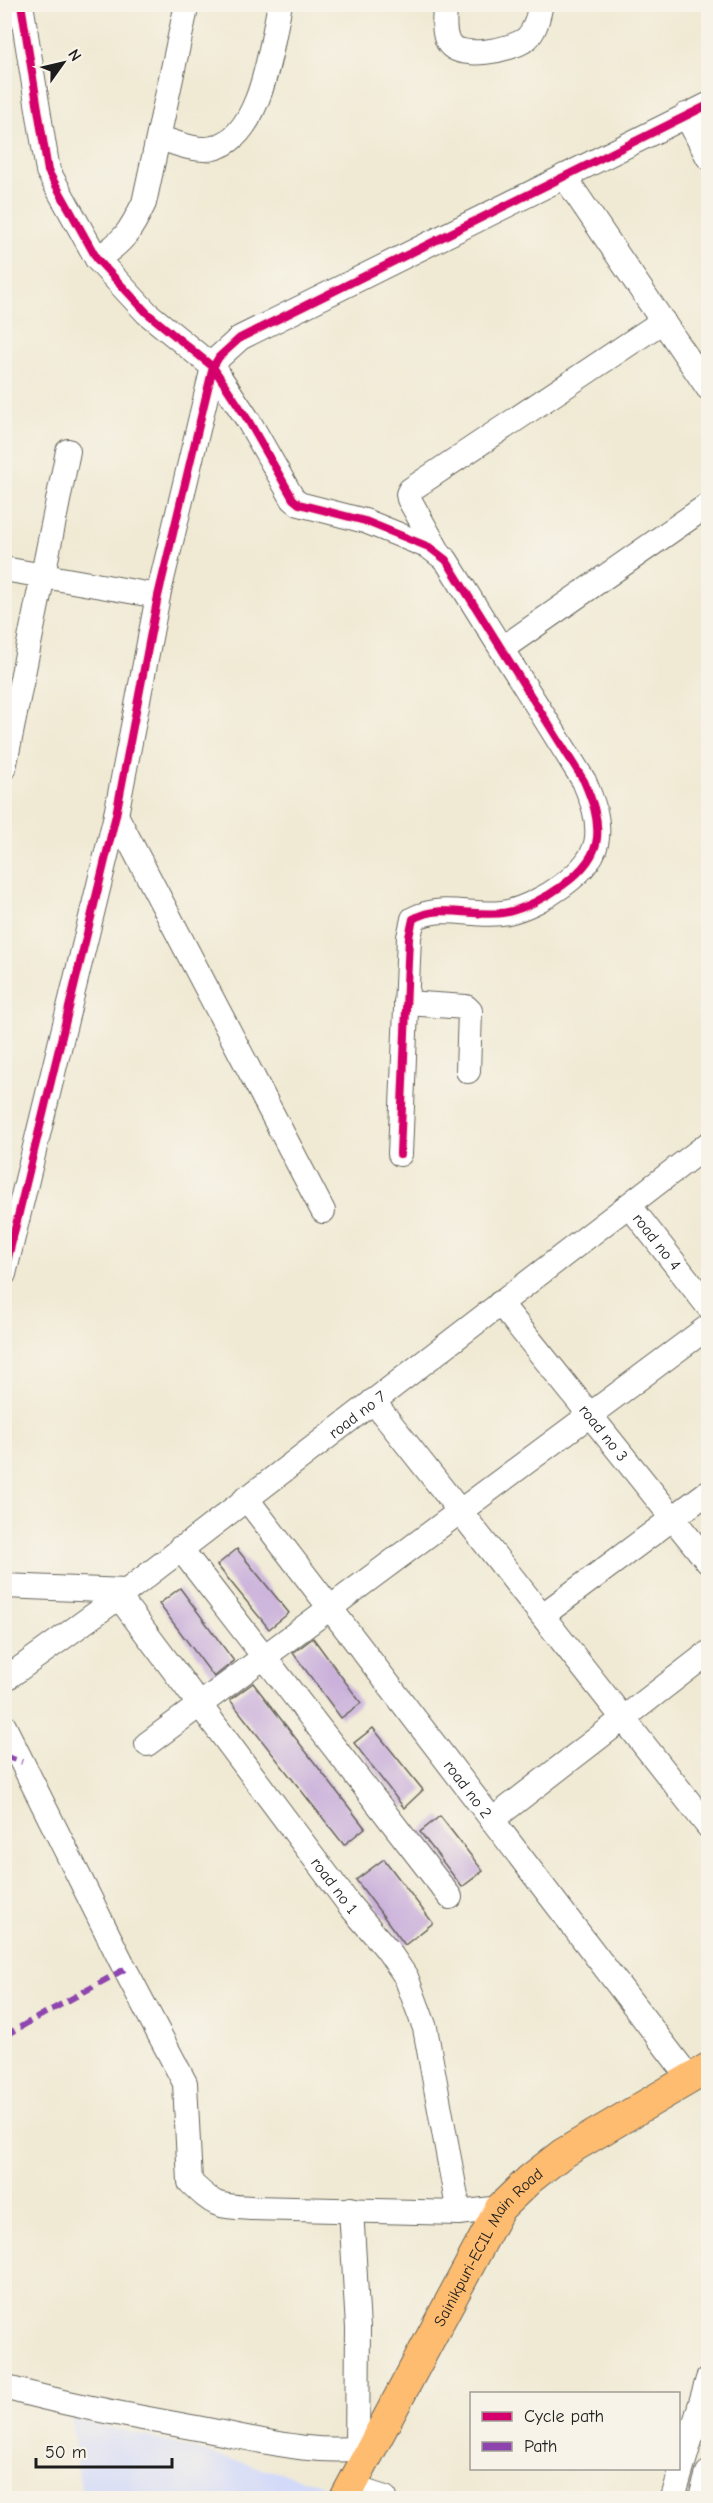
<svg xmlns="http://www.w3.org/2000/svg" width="713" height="2503" viewBox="0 0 713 2503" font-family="'Comic Neue',sans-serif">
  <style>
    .built { fill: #d2d9f9 }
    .building { fill: #cab1db }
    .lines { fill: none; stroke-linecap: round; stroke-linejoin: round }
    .minor-casing { stroke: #66645c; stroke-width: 26 }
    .major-casing { stroke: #66645c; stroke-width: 32 }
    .minor { stroke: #fff; stroke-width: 24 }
    .major { stroke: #fdbc70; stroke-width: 30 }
    .quiet { stroke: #8e44ad; stroke-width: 6; stroke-dasharray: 12 6; stroke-linecap: butt }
    .cycleway-casing { stroke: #f7f3e8; stroke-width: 11 }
    .cycleway { stroke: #d6006c; stroke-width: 8 }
    .labels { text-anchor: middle; stroke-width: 5; stroke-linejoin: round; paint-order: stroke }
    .street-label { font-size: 16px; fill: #1c1c1c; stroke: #f7f3e8 }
  </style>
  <rect width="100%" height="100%" fill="#f7f3e8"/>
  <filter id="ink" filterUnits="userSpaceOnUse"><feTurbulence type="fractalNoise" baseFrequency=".0167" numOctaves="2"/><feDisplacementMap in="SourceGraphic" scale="12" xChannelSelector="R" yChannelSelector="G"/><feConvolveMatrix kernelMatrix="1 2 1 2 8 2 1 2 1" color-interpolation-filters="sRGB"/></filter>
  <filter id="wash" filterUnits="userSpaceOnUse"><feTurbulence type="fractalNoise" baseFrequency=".008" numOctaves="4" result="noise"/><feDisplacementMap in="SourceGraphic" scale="24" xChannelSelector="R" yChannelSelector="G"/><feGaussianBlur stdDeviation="1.35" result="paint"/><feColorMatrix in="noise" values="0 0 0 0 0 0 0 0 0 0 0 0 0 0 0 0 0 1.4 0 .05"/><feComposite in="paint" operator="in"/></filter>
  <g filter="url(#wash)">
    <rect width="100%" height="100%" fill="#f0ead4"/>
    <path class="built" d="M71 2418 138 2434 324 2485 317 2498H82Z"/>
    <g id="blocks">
      <path class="building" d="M237 1549 289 1613 269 1629 217 1565Z
        M180 1588 234 1661 214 1677 159 1604Z
        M313 1638 361 1703 341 1718 293 1653Z
        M253 1683 365 1828 344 1845 230 1700Z
        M373 1728 423 1790 404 1808 354 1743Z
        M440 1816 483 1871 462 1887 420 1832Z
        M384 1859 433 1923 405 1945 356 1880Z"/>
    </g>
  </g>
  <g filter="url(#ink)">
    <use href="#blocks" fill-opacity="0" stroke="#66645c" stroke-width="1.5"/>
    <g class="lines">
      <defs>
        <g id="minor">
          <path d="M21 4 48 171 97 259 147 313 213 367 248 420 293 499 299 504 365 521 429 547 446 560 584 781C592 800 599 817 597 838 594 872 539 905 508 912 476 919 443 902 413 919L409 937 400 1154"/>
          <path d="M445 4C445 16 442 31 448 42 459 61 512 50 526 39 536 31 538 16 541 4"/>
          <path d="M686 115 708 157"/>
          <path d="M160 138C176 143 197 152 213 148 262 137 271 45 280 4"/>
          <path d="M564 176 708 388"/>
          <path d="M97 259C124 241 130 232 144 203L187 4"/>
          <path d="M439 553 409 499 408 494 410 490 663 321"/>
          <path d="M4 569 158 596"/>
          <path d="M503 648 708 505"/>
          <path d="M4 768 68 451"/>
          <path d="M116 815 323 1211"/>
          <path d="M406 1003 466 1007 470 1011 468 1071"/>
          <path id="s1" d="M629 1205 708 1306"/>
          <path d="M4 1274 116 815 158 596 213 367 219 357 240 338 708 105"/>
          <path id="s2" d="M500 1303 708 1562"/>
          <path d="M373 1401 708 1826"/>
          <path id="s3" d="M246 1498 691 2080"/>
          <path d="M180 1548 450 1897"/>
          <path d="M4 1586 126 1591"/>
          <path id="s4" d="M119 1597 351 1907 387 1949 406 1977 425 2028 459 2213"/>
          <path d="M543 1615 708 1492"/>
          <path id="s5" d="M4 1680 119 1597 708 1144"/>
          <path d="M4 1726 125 1969 185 2083 190 2182C216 2207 217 2206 252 2208L459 2213 500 2208"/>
          <path d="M147 1744 708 1327"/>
          <path d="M492 1820 708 1653"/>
          <path d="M351 2209 358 2328 357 2450"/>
          <path d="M4 2387C71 2406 139 2417 207 2430 260 2440 317 2456 371 2447"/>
          <path d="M351 2487 385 2498"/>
          <path d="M673 2498 708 2379"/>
          <path d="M701 2498 708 2473"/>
        </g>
        <g id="major">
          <path id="s6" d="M345 2498 500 2208 530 2179 562 2154 708 2068"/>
        </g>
      </defs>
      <use href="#minor" class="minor-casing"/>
      <use href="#major" class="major-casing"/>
      <use href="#minor" class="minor"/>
      <use href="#major" class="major"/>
      <path class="quiet" d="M4 1756 22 1762
        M4 2036 125 1969"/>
      <defs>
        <path id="cycleway" d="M21 4 48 171 97 259 147 313 213 367 248 420 293 499 299 504 365 521 429 547 446 560 584 781C592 800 599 817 597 838 594 872 539 905 508 912 476 919 443 902 413 919L409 937 400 1154
          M4 1274 116 815 158 596 213 367 219 357 240 338 708 105"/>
      </defs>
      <use href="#cycleway" class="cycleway-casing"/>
      <use href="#cycleway" class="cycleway"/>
    </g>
  </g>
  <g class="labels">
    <g class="street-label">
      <text dy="6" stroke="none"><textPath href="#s1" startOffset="46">road no 4</textPath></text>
      <text dy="6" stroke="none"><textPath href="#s5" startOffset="442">road no 7</textPath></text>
      <text dy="6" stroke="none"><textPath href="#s2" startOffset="166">road no 3</textPath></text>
      <text dy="6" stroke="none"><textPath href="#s3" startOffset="366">road no 2</textPath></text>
      <text dy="6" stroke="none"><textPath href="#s4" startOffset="360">road no 1</textPath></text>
      <text dy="6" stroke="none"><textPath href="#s6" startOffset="290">Sainikpuri-ECIL Main Road</textPath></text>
    </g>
  </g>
  <rect width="713" height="2503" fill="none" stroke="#f7f3e8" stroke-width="24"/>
  <rect x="470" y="2392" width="210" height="78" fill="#f7f3e8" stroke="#9f9d96" stroke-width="1.5"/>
  <rect x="482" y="2412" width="30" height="9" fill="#d6006c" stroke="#9f9d96" stroke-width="1.5"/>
  <text x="524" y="2422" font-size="18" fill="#1c1c1c">Cycle path</text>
  <rect x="482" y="2442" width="30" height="9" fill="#8e44ad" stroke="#9f9d96" stroke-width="1.5"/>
  <text x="524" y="2452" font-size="18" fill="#1c1c1c">Path</text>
  <g transform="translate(63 63) rotate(56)" stroke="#f7f3e8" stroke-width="4.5" paint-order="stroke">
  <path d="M0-4.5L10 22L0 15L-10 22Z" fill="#1c1c1c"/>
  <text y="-9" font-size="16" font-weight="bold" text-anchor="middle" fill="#1c1c1c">N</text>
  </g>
  <path d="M36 2458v9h136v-9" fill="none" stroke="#1c1c1c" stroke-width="3"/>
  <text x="45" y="2458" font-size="18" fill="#1c1c1c" stroke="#f7f3e8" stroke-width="4.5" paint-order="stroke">50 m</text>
</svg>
